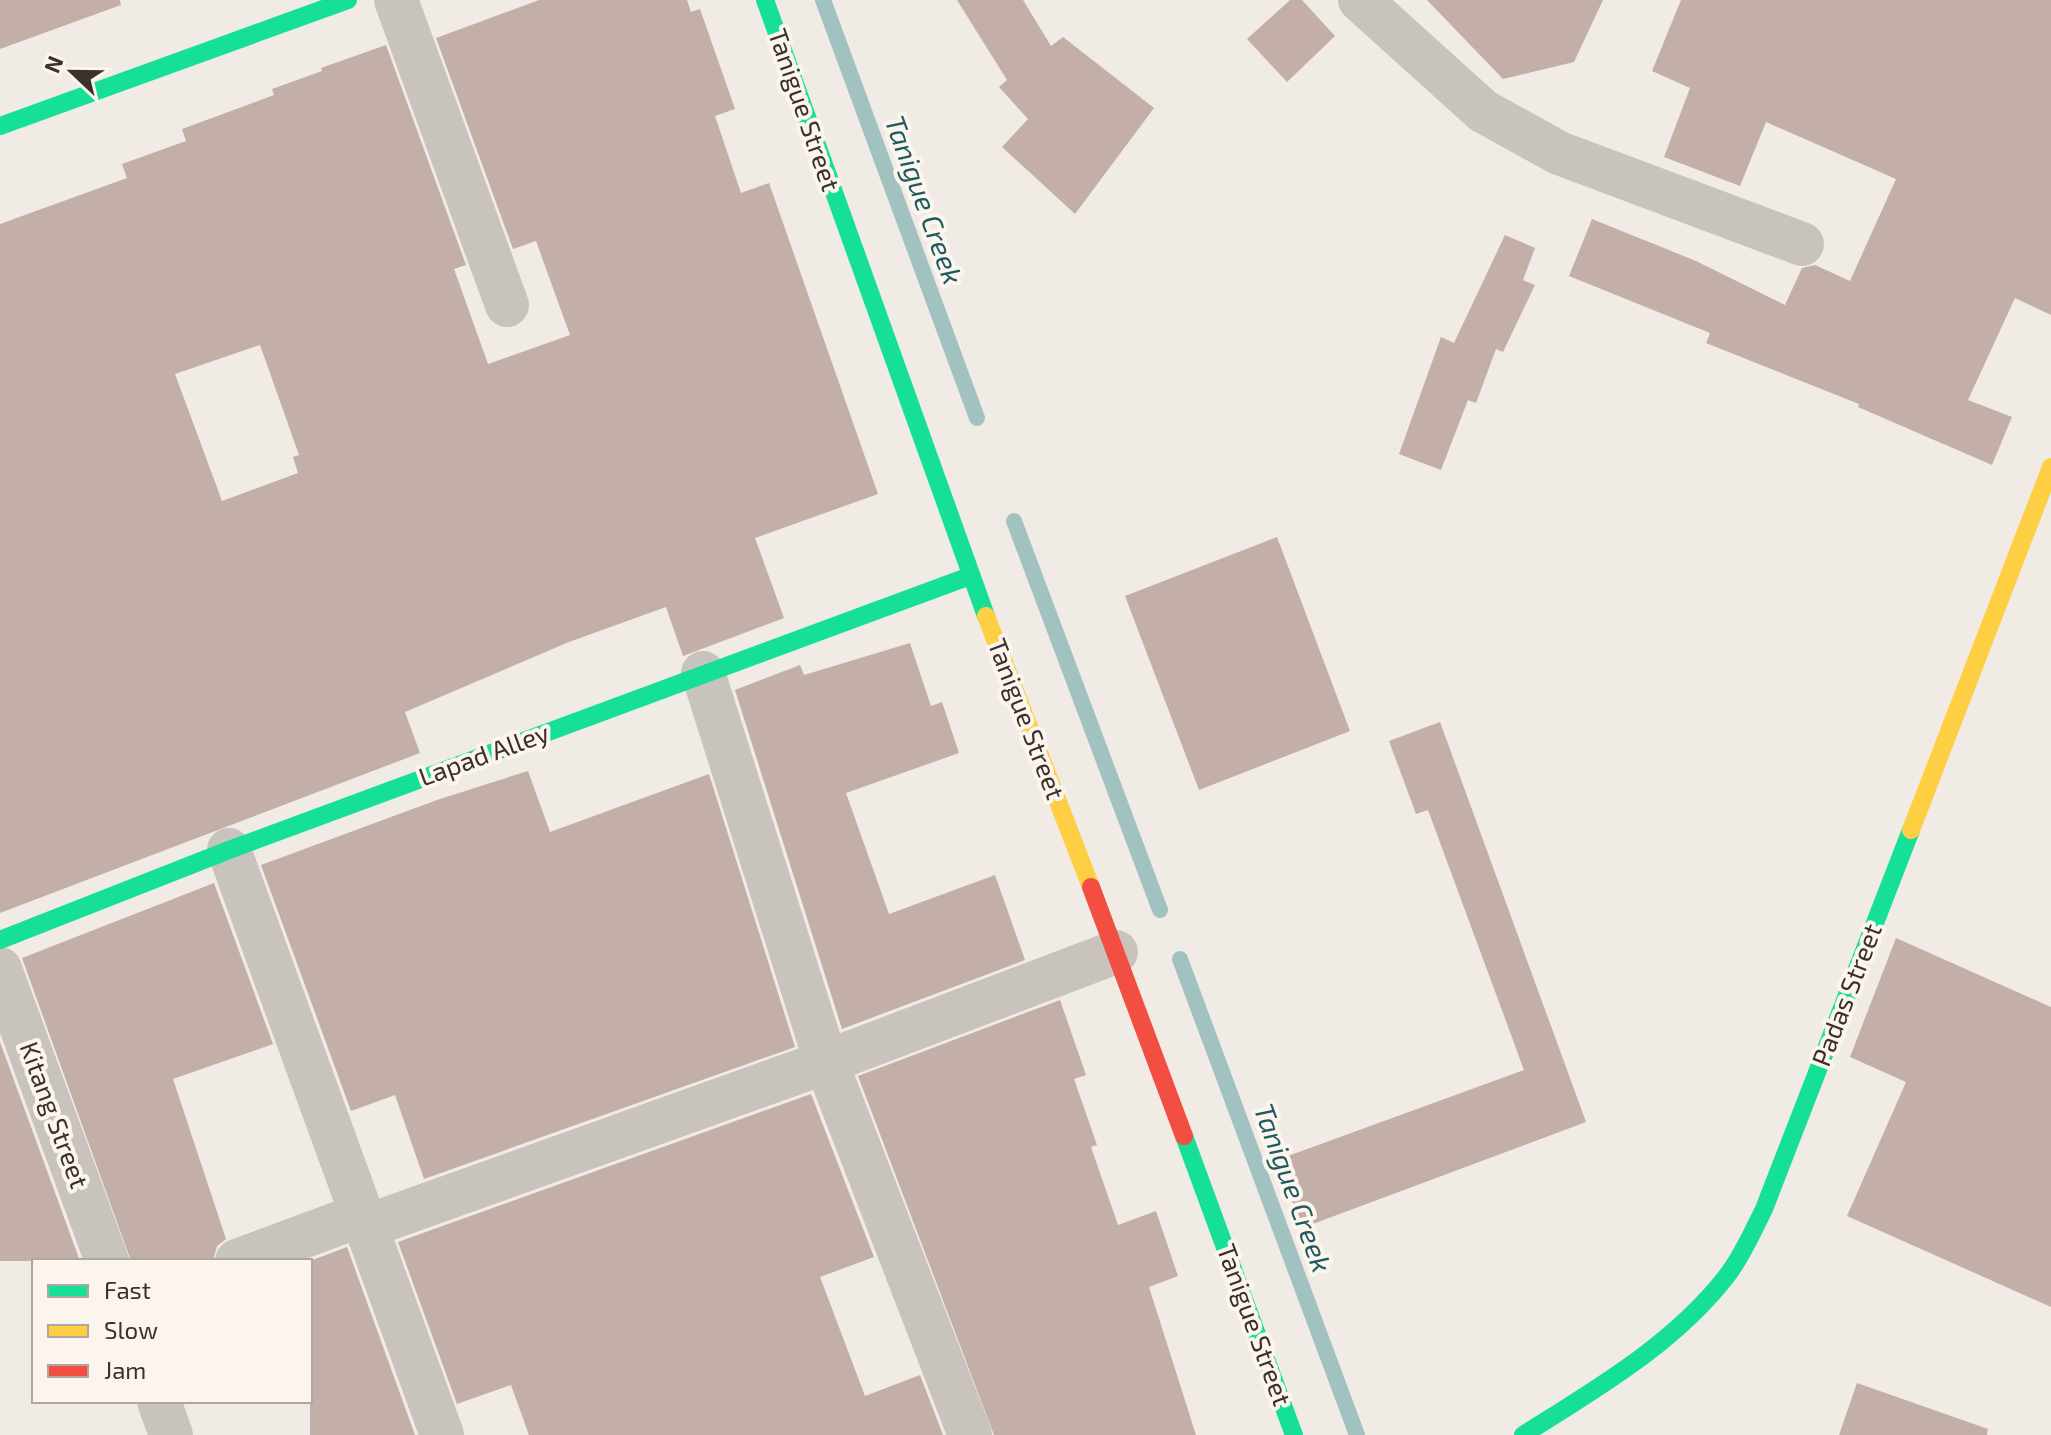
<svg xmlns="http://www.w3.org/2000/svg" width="2051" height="1435" viewBox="0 0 2051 1435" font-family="'Exo 2',sans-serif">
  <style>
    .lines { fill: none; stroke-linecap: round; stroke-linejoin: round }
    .stream { stroke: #a1c2c1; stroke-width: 16 }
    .building { fill: #c3afa7; fill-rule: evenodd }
    .street { stroke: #c9c3be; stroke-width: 44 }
    .fast { stroke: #16e098; stroke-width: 18 }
    .slow { stroke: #ffcf43; stroke-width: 18 }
    .jam { stroke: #f24e42; stroke-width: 18 }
    .labels { text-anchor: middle; stroke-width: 8; stroke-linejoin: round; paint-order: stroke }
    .street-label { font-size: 26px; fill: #3b302b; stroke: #fbf5ee }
    .water-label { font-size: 28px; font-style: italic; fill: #1f5a5e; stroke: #fbf5ee }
  </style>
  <rect width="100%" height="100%" fill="#f0ebe5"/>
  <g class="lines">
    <path class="stream" d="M823 0 977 418
      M1014 521 1160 910
      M1180 959 1357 1435"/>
  </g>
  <path class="building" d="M0 0H120L121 5 0 49Z
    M539 0H687L691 12 700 9 735 109 715 116 741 193 769 183 878 494 755 538 784 618 683 656 666 607 569 642 405 712 420 753 0 913V224L127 178 122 164 186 141 182 129 274 95 272 89 322 71 321 68 386 45 466 265 454 269 488 364 570 335 536 241 513 249 436 38ZM260 345 299 455 293 457 298 473 222 501 175 374Z
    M957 0H1023L1051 46 1063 37 1154 108 1075 214 1002 147 1028 119 999 87 1007 80Z
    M1290 0H1302L1335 36 1287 82 1247 39Z
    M1427 0H1603L1574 62 1503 79Z
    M1681 0H2051V315L2015 298 1968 400 2012 417 1992 465 1858 407 1859 404 1706 343 1710 333 1569 276 1592 219 1696 261 1785 305 1802 268 1815 265 1850 281 1896 179 1766 122 1740 186 1664 157 1690 88 1652 71Z
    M1505 235 1535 248 1523 280 1535 285 1503 352 1496 349 1476 403 1468 400 1441 470 1399 454 1441 337 1454 343Z
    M1277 537 1350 731 1199 790 1125 596Z
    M910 643 931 706 942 702 959 753 846 793 889 914 995 875 1025 960 842 1029 735 690 800 665 804 675Z
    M1440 722 1586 1122 1302 1228 1277 1160 1524 1070 1428 810 1416 814 1389 741Z
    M528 771 550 832 709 774 795 1047 424 1179 395 1095 351 1111 261 865 437 800Z
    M214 883 273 1044 173 1079 226 1239 217 1246 213 1261H131L22 958Z
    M1896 938 2051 1007V1307L1847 1216 1906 1082 1850 1057Z
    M1060 1000 1086 1075 1074 1079 1097 1145 1091 1147 1118 1225 1156 1211 1178 1276 1149 1287 1196 1435H994L858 1076Z
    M0 1042 80 1261H0Z
    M811 1094 874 1257 820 1277 865 1396 920 1375 943 1435H529L511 1385 457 1404 398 1242Z
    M347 1247 415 1435H310V1261Z
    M1857 1383 1988 1429 1987 1435H1839Z"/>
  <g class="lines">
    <path class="street" d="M396 0 507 305
      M1360 0 1483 111 1559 153 1802 244
      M703 673 826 1062 970 1435
      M229 850 442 1435
      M0 969 107 1261
      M365 1227 826 1062 1116 952
      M237 1261 361 1215
      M159 1401 171 1435"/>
    <path class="fast" d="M765 0 986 616
      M0 126 348 0
      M0 940 229 850 970 576
      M1184 1136 1294 1435
      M1523 1435C1596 1389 1676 1343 1729 1273 1743 1254 1753 1231 1764 1209L1911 830"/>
    <path class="slow" d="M986 616 1091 887
      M1911 830 2051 467"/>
    <path class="jam" d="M1091 887 1184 1136"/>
  </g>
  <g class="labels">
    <g class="street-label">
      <text transform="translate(804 110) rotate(71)" y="9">Tanigue Street</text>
      <text transform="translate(1026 719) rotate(69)" y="9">Tanigue Street</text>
      <text transform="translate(484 755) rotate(-20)" y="9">Lapad Alley</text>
      <text transform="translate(1847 995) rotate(-69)" y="9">Padas Street</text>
      <text transform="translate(54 1115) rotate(70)" y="9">Kitang Street</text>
      <text transform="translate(1254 1325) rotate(70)" y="9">Tanigue Street</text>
    </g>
    <g class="water-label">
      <text transform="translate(924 200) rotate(70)" y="10">Tanigue Creek</text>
      <text transform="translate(1293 1188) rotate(70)" y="10">Tanigue Creek</text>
    </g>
  </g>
  <rect x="32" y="1259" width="280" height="144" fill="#fbf5ee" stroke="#aea6a0" stroke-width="2"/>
  <rect x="48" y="1285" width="40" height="12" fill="#16e098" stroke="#aea6a0" stroke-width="2"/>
  <text x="104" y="1299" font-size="24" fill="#3b302b">Fast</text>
  <rect x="48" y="1325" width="40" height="12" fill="#ffcf43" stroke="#aea6a0" stroke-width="2"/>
  <text x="104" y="1339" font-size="24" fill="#3b302b">Slow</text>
  <rect x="48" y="1365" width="40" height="12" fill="#f24e42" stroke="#aea6a0" stroke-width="2"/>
  <text x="104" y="1379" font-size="24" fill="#3b302b">Jam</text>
  <g transform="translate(72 72) rotate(292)" stroke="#fbf5ee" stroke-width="6" paint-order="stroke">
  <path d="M0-6L14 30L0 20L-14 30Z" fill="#3b302b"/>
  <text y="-12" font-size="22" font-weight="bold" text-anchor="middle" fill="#3b302b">N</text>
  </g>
</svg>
